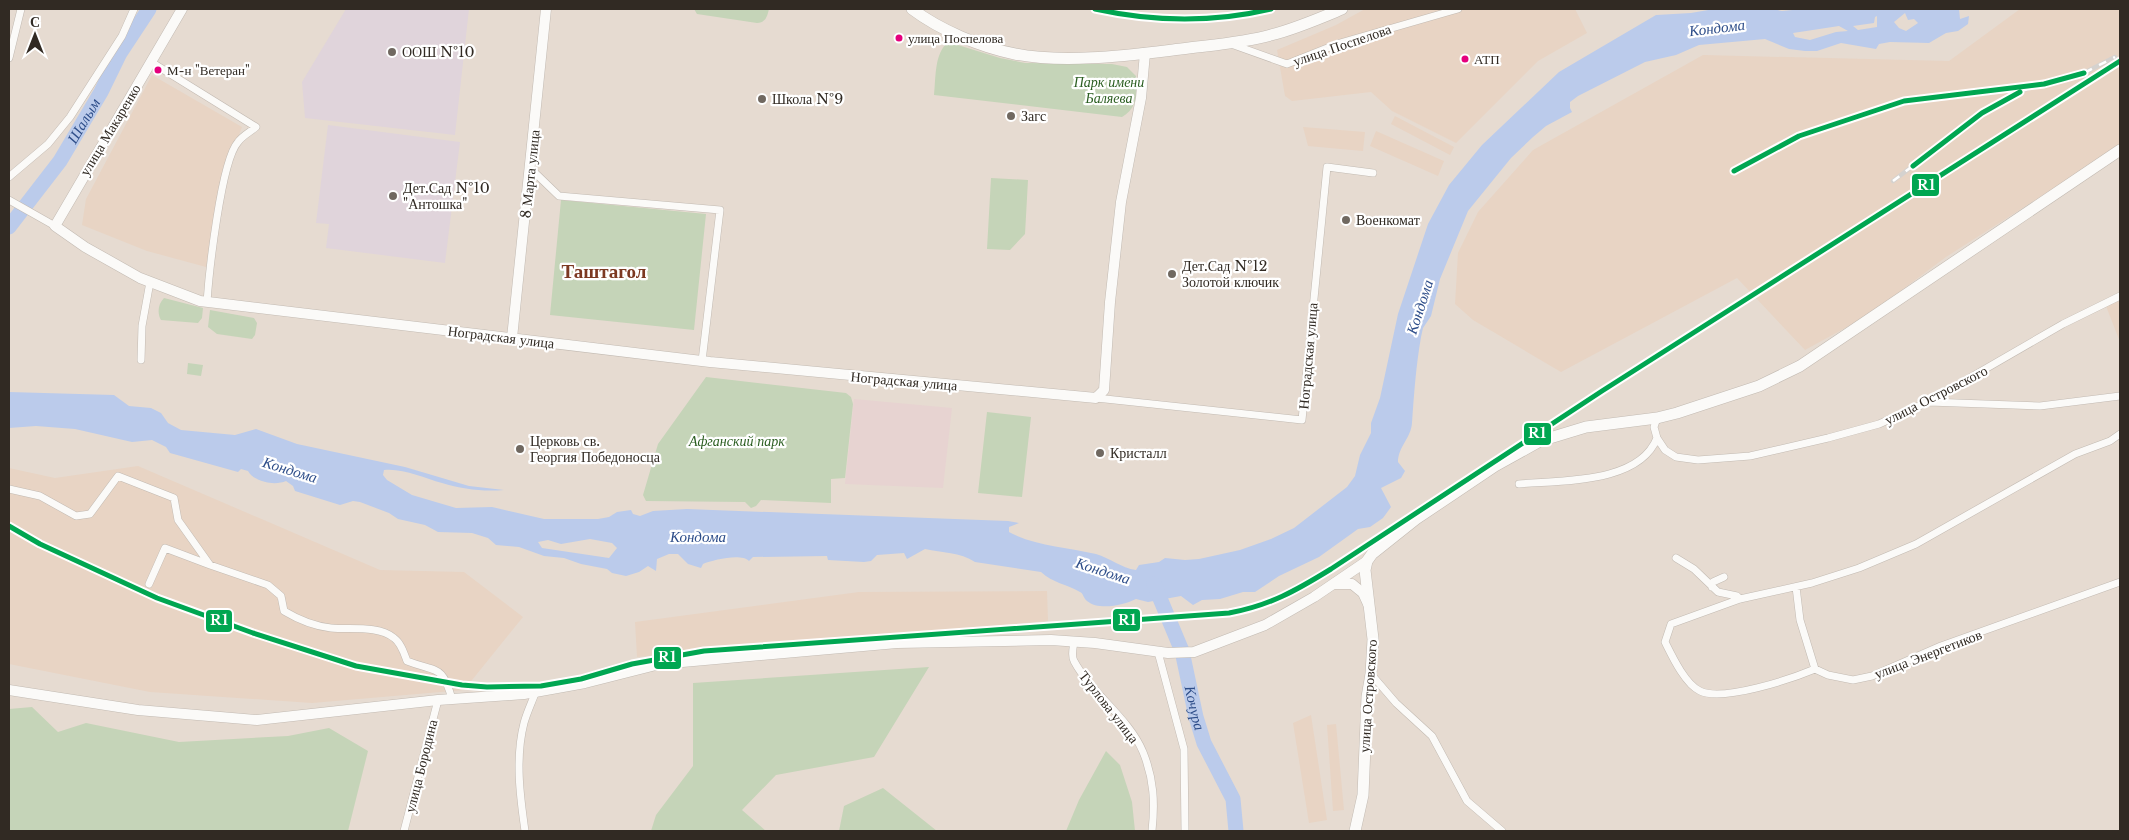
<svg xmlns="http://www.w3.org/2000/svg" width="2129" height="840" viewBox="0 0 2129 840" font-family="'Libre Baskerville',serif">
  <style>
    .commercial { fill: #e7d3d1 }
    .built { fill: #e8d4c4 }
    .education { fill: #e0d4db }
    .green { fill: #c5d4b8 }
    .water { fill: #bbcbeb; fill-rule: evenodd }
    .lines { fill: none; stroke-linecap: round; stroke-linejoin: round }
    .river { stroke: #bbcbeb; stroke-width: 15 }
    .street-casing { stroke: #c2bab2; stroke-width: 8 }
    .secondary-casing { stroke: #c2bab2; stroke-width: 11 }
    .primary-casing { stroke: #c2bab2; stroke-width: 12 }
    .street { stroke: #fbfaf8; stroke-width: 7 }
    .secondary { stroke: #fbfaf8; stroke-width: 10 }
    .primary { stroke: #fbfaf8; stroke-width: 11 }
    .rail-casing { stroke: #d5d2cf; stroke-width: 4.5 }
    .rail { stroke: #fff; stroke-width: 2.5; stroke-dasharray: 8; stroke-linecap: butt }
    .rail-1-casing { stroke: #fff; stroke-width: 9 }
    .rail-1 { stroke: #00a651; stroke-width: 5 }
    .bus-dot { fill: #e5007d; stroke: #fff; stroke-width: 2 }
    .poi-dot { fill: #706860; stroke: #fff; stroke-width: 2 }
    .labels { text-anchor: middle; stroke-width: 4.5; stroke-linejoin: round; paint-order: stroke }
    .bus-label { font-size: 13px; fill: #312a23; stroke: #fff; text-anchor: start }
    .street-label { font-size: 14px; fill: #312a23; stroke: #fff }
    .poi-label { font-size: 14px; fill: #312a23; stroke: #fff; text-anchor: start }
    .park-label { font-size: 14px; font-style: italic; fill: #2b5e21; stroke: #fff }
    .water-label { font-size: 15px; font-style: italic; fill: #2d4d89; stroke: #fff }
    .district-label { font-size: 19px; font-weight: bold; fill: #7c3922; stroke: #fff }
    .line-badge { stroke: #fff; stroke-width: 2 }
    .badge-label { font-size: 14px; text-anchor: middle; font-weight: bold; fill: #fff }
  </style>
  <rect width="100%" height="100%" fill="#e6dbd1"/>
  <path class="commercial" d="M854 399 952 408 943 488 845 484Z"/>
  <path class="built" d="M1365 9H1575L1587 33 1538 61 1456 143 1392 111 1371 92 1292 101 1285 96 1277 50 1336 25Z
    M2020 9H2120V146L1946 257 1867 316 1805 350 1737 278 1561 372 1473 320 1455 304 1458 253 1478 212 1533 150 1703 55 1949 61Z
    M152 75 242 127 224 174 206 267 147 251 82 225 86 199Z
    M1395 116 1454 147 1450 155 1391 124Z
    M1303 127 1365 132 1363 151 1308 146Z
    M1376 131 1444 161 1438 176 1370 146Z
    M2120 292V342L2104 301Z
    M138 466 380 570 464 572 523 617 464 690 312 703 150 692 9 664V468L55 478Z
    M1047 591 1048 621 637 657 635 622 859 592Z
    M1311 715 1327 820 1309 823 1293 723Z
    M1336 724 1344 810 1333 811 1327 725Z"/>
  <path class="education" d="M346 9H469L455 135 305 118 302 82Z
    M328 125 460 142 445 263 326 248 329 224 316 223Z"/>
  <path class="green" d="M694 9H769C767 17 766 22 757 23L697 14Z
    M948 42 1000 58 1025 63 1112 64 1127 67 1136 76C1137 93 1138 108 1122 117L934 95C936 78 934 54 948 42Z
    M991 178 1028 180 1025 234 1010 250 987 249Z
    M561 200 706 214 694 330 550 315Z
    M164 298 203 308 202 318 198 323 161 320C157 313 158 304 164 298Z
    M210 310 254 318 257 323 255 335 252 339 217 334 208 327Z
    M188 363 203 365 201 376 187 374Z
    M706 377 846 393 851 397 853 404 845 478 831 479V503L761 500 756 506 751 508 745 502 646 501 643 495 658 444Z
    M987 412 1031 417 1022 497 978 493Z
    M929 667 874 757 776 775 742 810 766 831H651L656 815 693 766V683Z
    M32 707 58 732 86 723 179 742 288 736 329 728 368 751 348 831H9V709Z
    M1106 751 1120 765 1132 802 1135 831H1066L1079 800Z
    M883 788 937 831H839L844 806Z"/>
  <path class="water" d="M1714 9H1772L1782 11 1803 9H1959L1960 19 1969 16 1968 24 1958 31 1946 33 1929 43 1890 42 1879 44 1876 49 1841 43 1817 51H1805L1789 49 1765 39 1699 45 1676 55 1645 62 1578 96 1570 102V108L1572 112 1546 126 1533 137 1511 158 1468 211 1440 279 1431 316 1423 328 1421 337C1416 366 1414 394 1412 423 1411 438 1398 447 1398 462L1405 471 1401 478 1381 488 1391 507 1383 518 1370 527 1358 529 1319 557 1279 576 1255 592H1243L1220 599 1202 600 1193 605 1181 596 1148 602 1136 599C1124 605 1099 611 1087 601 1083 598 1084 594 1080 592 1066 584 1053 583 1041 572L975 562C960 552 942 553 925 549L907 559 904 553 877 555 871 561 864 562 828 560 827 556 753 557 749 561C741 553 713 560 703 564L701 568 688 564 678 554H669L657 559 656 571 648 566 639 572 626 576 612 573 607 569 581 564 564 558 544 556 519 547 496 545 488 538 472 533 438 532 425 525 398 519 389 513 360 502 353 501 340 505 295 491 293 486 286 481C275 486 254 482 248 471L241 469 238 472 170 453 166 447 152 440 132 442 75 429 36 426 9 428V392L114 395 129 406 151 408 161 413 168 423 181 430 235 435 256 429 297 444 405 467 469 486 504 490C483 492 462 489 442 483 424 478 403 468 384 470L383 475 387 480 412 495 456 508 492 507 544 519H598L609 517 617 512 631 510 633 514 640 516 653 511 687 509 1008 521 1019 523 1009 527V532C1035 546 1067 547 1096 554 1110 558 1121 568 1136 570L1139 565 1159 562 1165 558 1185 560 1199 559 1240 550 1271 539 1294 528 1347 487 1355 476 1360 455 1371 433V423L1380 398 1398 314 1428 224 1449 185 1482 145 1559 72 1656 15 1691 13ZM1905 13 1908 20 1914 19 1918 23 1906 31 1899 28 1894 22ZM1877 16V27L1858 30 1853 26 1874 23 1875 17ZM1839 26 1848 31 1836 32 1810 40 1795 37 1793 33ZM590 539 612 543 617 548 609 558 542 548 538 542 548 540 561 544Z"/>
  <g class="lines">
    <g class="river">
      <path id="s1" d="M9 227 60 161 101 92 120 53 149 9"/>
      <path id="s2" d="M1154 584 1182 651 1196 717 1204 743 1233 799 1236 831"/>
    </g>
    <defs>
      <path id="street" d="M1231 44 1287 64 1340 43 1458 9
        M9 58 21 9
        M151 62 256 127C250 132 242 136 238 142 221 161 209 273 207 302
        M531 169 559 196 720 210 702 361
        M9 177 48 144 70 117 122 36 134 9
        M9 200 55 226
        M141 360 142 326 150 282
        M1096 398 1302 420 1327 167 1373 173
        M1929 402 2040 406 2120 396
        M1657 418 1654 427 1657 438 1665 450 1676 457 1698 460 1750 456 1828 438 1879 424 1928 402 2063 324 2120 296
        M1519 484C1561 480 1639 484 1657 438
        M9 489 40 496 76 516 90 514 118 476 174 498 178 520 210 565 268 585 281 596 284 611C299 620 313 626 331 628 350 630 378 625 394 638 401 643 404 653 407 661 438 673 442 664 452 699
        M1676 558 1694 569 1718 592 1737 596 1740 599
        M149 584 165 548 210 565
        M1712 587 1713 582 1724 577
        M1796 587 1800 620 1815 669 1828 675 1853 680 1872 676 1941 646 2120 582
        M1074 642C1073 648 1071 656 1074 661 1091 693 1129 718 1143 752 1154 779 1155 803 1152 831
        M1158 652 1184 749 1185 831
        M1815 669C1791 679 1723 702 1700 691 1685 684 1672 656 1665 642L1671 624 1740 599 1812 583 1859 568 1916 544 2075 454 2110 441 2120 434
        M1371 674 1396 703 1432 736 1467 801 1502 831
        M404 831 438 700
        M525 831C520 796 515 758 524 723 527 712 532 702 536 691"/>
      <path id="secondary" d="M182 9 55 226 85 247 140 278 200 301 710 362 1096 398 1104 390 1110 302 1121 202 1141 98 1145 53
        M512 338 546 9
        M1333 584H1352L1363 593 1368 604
        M9 690 138 710 257 720 438 700 524 694 585 683 660 664 897 643 1051 640 1095 643 1168 653 1194 652 1265 625 1314 597 1367 561"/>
      <path id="primary" d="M912 9C940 30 980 47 1015 54 1066 64 1130 55 1181 49 1211 45 1242 43 1271 35 1295 29 1318 19 1342 9
        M1355 831 1363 795 1367 697 1371 674 1373 639 1365 570 1367 561 1372 554 1416 519 1495 466 1540 441 1586 427 1657 418 1677 413 1759 386 1800 366 2120 150"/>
    </defs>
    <use href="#street" class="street-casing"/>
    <use href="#secondary" class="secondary-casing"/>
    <use href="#primary" class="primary-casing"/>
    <use href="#street" class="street"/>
    <use href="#secondary" class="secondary"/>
    <use href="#primary" class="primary"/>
    <defs>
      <path id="rail" d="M1734 171 1799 136 1904 101 2044 84 2082 74 2115 57
        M1893 181 1982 113 2002 100 2027 89
        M9 526 40 544 157 598 253 633 356 666 462 685 487 687 541 686 581 679 632 664 704 651 1229 613C1269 606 1297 590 1331 569L1602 391 2120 61"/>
    </defs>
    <use href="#rail" class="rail-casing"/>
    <use href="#rail" class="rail"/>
    <defs>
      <path id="rail-1" d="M1095 9C1154 22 1212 23 1271 9
        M1913 166 1982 113 2020 92
        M1734 171 1799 136 1904 101 2044 84 2084 73
        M9 526 40 544 157 598 253 633 356 666 462 685 487 687 541 686 581 679 632 664 704 651 1229 613C1269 606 1297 590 1331 569L1602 391 2120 61"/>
    </defs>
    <use href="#rail-1" class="rail-1-casing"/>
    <use href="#rail-1" class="rail-1"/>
  </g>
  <g class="bus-dot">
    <circle cx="899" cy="38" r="4.5"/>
    <circle cx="1465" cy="59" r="4.5"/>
    <circle cx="158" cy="70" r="4.5"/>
  </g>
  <g class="poi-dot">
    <circle cx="392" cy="52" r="5"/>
    <circle cx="762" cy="99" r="5"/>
    <circle cx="1011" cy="116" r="5"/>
    <circle cx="393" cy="196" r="5"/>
    <circle cx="1346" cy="220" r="5"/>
    <circle cx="1172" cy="274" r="5"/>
    <circle cx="520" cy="449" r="5"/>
    <circle cx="1100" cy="453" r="5"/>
  </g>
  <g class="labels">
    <g class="bus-label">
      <text x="908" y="43">улица Поспелова</text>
      <text x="1474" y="64">АТП</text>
      <text x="167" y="75">М-н "Ветеран"</text>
    </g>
    <g class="street-label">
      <text transform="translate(1342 45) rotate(-19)" y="5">улица Поспелова</text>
      <text transform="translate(110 130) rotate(-59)" y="5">улица Макаренко</text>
      <text transform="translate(530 174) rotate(-84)" y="5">8 Марта улица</text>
      <text transform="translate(501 337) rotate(7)" y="5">Ноградская улица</text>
      <text transform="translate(1308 356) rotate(-85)" y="5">Ноградская улица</text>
      <text transform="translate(904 381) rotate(5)" y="5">Ноградская улица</text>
      <text transform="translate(1936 395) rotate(-27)" y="5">улица Островского</text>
      <text transform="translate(1928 654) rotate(-21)" y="5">улица Энергетиков</text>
      <text transform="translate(1368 696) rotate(-86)" y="5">улица Островского</text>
      <text transform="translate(1109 707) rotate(52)" y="5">Турлова улица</text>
      <text transform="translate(421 766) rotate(-76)" y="5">улица Бородина</text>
    </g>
    <g class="poi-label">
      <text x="402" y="57">ООШ №10</text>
      <text x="772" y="104">Школа №9</text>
      <text x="1021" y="121">Загс</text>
      <text x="403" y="193">Дет.Сад №10<tspan x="403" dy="16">"Антошка"</tspan></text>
      <text x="1356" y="225">Военкомат</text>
      <text x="1182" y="271">Дет.Сад №12<tspan x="1182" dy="16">Золотой ключик</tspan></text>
      <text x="530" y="446">Церковь св.<tspan x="530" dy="16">Георгия Победоносца</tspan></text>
      <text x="1110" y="458">Кристалл</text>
    </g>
    <g class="park-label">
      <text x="1109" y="87">Парк имени<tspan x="1109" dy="16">Баляева</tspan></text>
      <text x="737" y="446">Афганский парк</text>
    </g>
    <g class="water-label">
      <text transform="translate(1717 28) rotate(-7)" y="5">Кондома</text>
      <text dy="5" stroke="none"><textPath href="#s1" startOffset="130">Шалым</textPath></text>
      <text transform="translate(1420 307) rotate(-72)" y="5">Кондома</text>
      <text transform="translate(290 470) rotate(17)" y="5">Кондома</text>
      <text x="698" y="542">Кондома</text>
      <text transform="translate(1103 571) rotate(18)" y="5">Кондома</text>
      <text dy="5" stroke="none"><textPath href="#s2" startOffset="131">Кочура</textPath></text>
    </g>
    <g class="district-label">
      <text x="604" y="278">Таштагол</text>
    </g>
  </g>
  <g class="line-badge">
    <rect x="1911" y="173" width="29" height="24" rx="5" fill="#00a651"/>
    <rect x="1523" y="422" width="29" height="24" rx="5" fill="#00a651"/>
    <rect x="1112" y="608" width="29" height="24" rx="5" fill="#00a651"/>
    <rect x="205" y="609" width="28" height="24" rx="5" fill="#00a651"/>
    <rect x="653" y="646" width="29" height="24" rx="5" fill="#00a651"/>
  </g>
  <g class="badge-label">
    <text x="1926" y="190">R1</text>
    <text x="1537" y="438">R1</text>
    <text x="1127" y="625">R1</text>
    <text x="219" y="625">R1</text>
    <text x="667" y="662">R1</text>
  </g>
  <rect width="2129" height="840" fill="none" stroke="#312a23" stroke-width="20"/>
  <g transform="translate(35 35)" stroke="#ffffff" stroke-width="4" paint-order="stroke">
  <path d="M0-4L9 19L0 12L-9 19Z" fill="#312a23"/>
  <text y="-8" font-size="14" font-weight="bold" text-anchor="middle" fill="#312a23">С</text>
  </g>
</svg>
